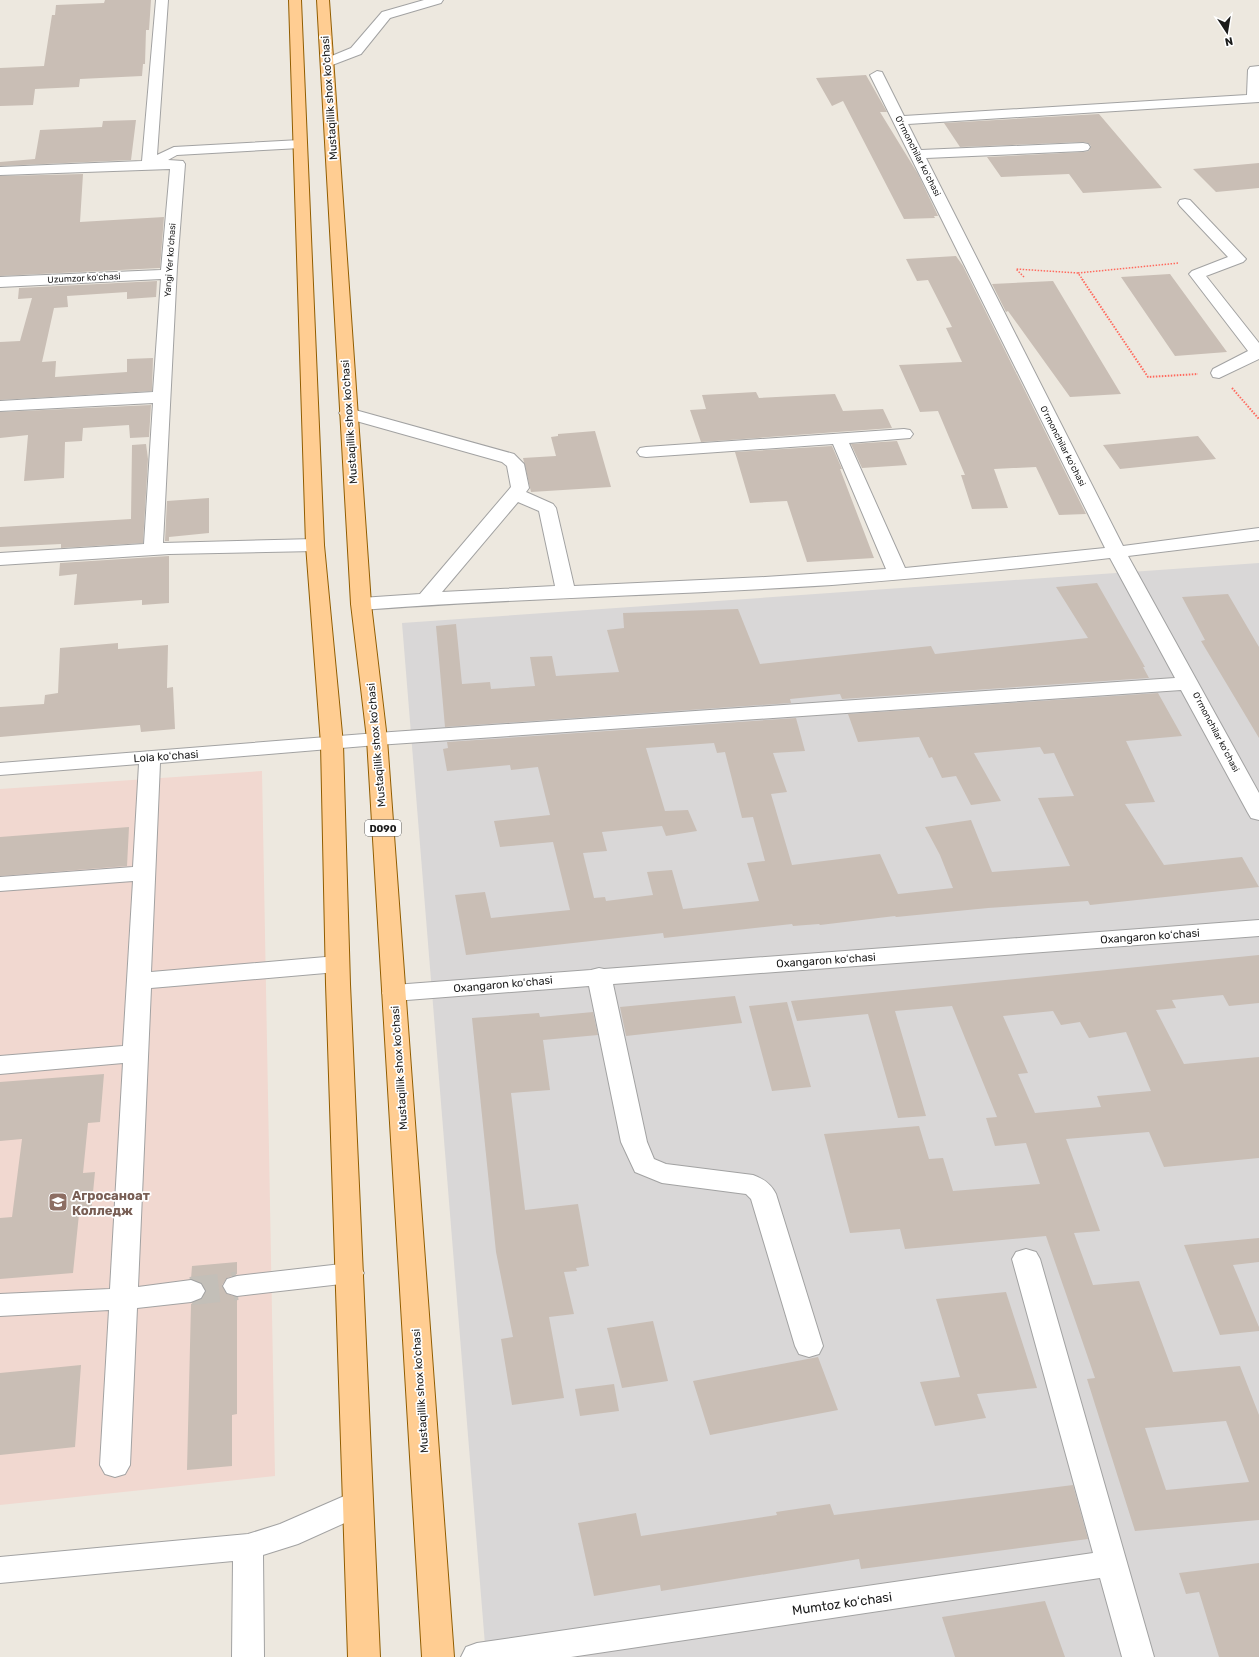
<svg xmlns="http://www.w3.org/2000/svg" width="1259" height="1657" viewBox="0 0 1259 1657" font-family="Rubik,sans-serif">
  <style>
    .residential { fill: #d9d7d7 }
    .military { fill: #f1d8d0 }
    .building { fill: #c9beb5; fill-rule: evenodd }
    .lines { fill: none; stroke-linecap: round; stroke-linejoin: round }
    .minor-tunnel { stroke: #c3bfb8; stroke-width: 28; stroke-dasharray: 28 14; stroke-linecap: butt }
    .minor-casing { stroke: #a2a2a2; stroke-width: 2 }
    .major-casing { stroke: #915d00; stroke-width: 2 }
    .path-far1 { stroke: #ff6a5e; stroke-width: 1.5; stroke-dasharray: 1.5 1.5; stroke-linecap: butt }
    .path { stroke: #ff6a5e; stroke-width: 2; stroke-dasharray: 1.5 1.5; stroke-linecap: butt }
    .minor { fill: #fff; fill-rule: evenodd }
    .major { fill: #ffcd92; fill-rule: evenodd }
    .labels { text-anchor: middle; stroke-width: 3.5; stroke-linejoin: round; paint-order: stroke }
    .far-street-label { font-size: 9px; fill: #1b1b1b; stroke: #fff }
    .shield { fill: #fff; stroke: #5f5f5f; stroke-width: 1 }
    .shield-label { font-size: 10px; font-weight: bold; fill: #1b1b1b }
    .street-label { font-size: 11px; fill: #1b1b1b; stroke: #fff }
    .near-education-label { font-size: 13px; font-weight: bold; fill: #785e54; stroke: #fff; text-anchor: start }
    .near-street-label { font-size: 13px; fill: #1b1b1b; stroke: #fff }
  </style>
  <rect width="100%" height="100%" fill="#ede8df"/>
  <path class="residential" d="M1259 563V1657H486L402 623Z"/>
  <path class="military" d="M262 771 275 1476 0 1505V789Z"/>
  <path class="building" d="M105 0H151L149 30H146L145 64H143L142 76 80 79 79 87 35 89 33 105 0 106V68L44 66 52 15H55L56 5 104 3Z
    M866 75 887 112H880L918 174 938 216H934L935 218 904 219 843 101 832 106 816 78Z
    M1099 114 1162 188 1083 193 1069 174 1001 177 987 157 1083 152 1089 151 1091 146 1088 143 1083 142 960 147 944 123Z
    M136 120 131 160 0 166V162L35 159 40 130 102 127 103 121Z
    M1259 163V188L1216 192 1193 169Z
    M83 174 80 222 164 217 160 268 0 276V176Z
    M956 256 963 266 1086 514 1059 515 1036 467 994 469 1008 508 972 509 961 475H965L938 411 920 412 899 365 962 362 946 328 952 327 928 280 917 281 906 259Z
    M1170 274 1227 352 1175 356 1121 277Z
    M157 281 156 297 127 299V292L67 296 68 307 54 308 42 362 56 361 55 377 127 372V359L153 358 152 391 0 400V342L20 341 32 298 18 299 19 288Z
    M1053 281 1121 394 1070 397 1008 311 1006 312 992 284Z
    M756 392 759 398 835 394 843 411 883 409 892 428 701 442 690 410 706 409 702 395Z
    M151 405 149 437 130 438 129 425 83 428 82 441 65 442 64 478 24 481 28 435 0 438V412Z
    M595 431 611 487 531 492 523 458 556 456 551 437 558 436V434Z
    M1198 436 1216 459 1120 469 1103 445Z
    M897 441 907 465 862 468 851 444Z
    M146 444 148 459 143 543 61 548V544L0 547V527L131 519 132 445Z
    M832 446 842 469H840L874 558 807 562 787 501 750 503 735 452Z
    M209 498V533L169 537V541H165L167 501Z
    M169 556V603L142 605V600L74 605 77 574 59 576 60 563Z
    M1097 583 1145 667H1143L1149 678 842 699 840 694 790 699 791 703 445 727 436 626 456 624 462 684 490 682 491 689 535 686 530 657 552 656 556 676 619 672 607 630 624 628 623 613 738 609 760 664 931 646 935 654 1088 638 1056 587Z
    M1228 594 1259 647V738L1201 641 1205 640 1182 597Z
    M118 643V649L168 645 167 688 173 687 175 729 141 732 140 725 0 737V707L44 704 45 695 58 693 60 648Z
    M1158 693 1182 736 1126 741 1155 802 1125 804 1164 865 1242 857 1259 887 1090 905 1088 901 988 908 896 917 895 916 820 925 819 924 793 926 792 924 664 938 663 933 466 955 455 895 485 892 491 918 570 910 553 842 500 847 494 821 550 815 538 767 511 770 510 765 447 771 443 749 448 748 447 742 796 718 805 751 773 753 787 792 771 794 792 865 880 854 898 894 953 888 940 855 925 827 971 820 992 872 1070 866 1038 798 1074 796 1054 753 1044 754 1040 747 974 753 1001 801 971 805 956 776 942 778 932 757 929 758 919 737 858 742 848 714ZM714 743 717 753 725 752 742 818 753 817 765 861 747 863 759 901 683 909 672 870 647 872 653 895 606 901 605 897 594 898 583 853 607 851 602 832 662 826 666 836 697 831 688 810 665 811 646 748Z
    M129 827 127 866 0 876V837Z
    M1259 955V1003L1229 1006 1223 995 1172 1000 1176 1008 1156 1010 1184 1064 1259 1057V1158L1164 1167 1149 1132 1066 1139 1100 1231 1074 1233 1093 1285 1139 1281 1173 1372 1240 1366 1259 1415V1520L1135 1531 1087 1379 1095 1378 1046 1236 905 1249 900 1229 850 1233 824 1134 919 1126 929 1159 943 1158 953 1191 1040 1184 1026 1143 995 1146 986 1118 997 1117 952 1006 895 1011 926 1116 898 1118 868 1014 797 1021 791 1001ZM1053 1011 1061 1025 1080 1022 1089 1038 1126 1032 1151 1091 1097 1096 1101 1107 1035 1113 1018 1074 1028 1073 1003 1016ZM1226 1421 1249 1482 1166 1490 1145 1428Z
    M735 996 742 1023 626 1036 620 1007Z
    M787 1002 811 1087 772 1091 749 1006Z
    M593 1012 598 1035 543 1040 550 1090 511 1093 525 1210 578 1204 589 1266 576 1268 577 1271 564 1272 574 1314 549 1317 564 1398 512 1405 501 1339 513 1337 496 1252 472 1018 539 1013 540 1017Z
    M104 1074 100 1122 88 1123 83 1173 95 1172 91 1213 79 1214 73 1273 0 1279V1218L12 1217 22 1139 0 1141V1082Z
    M1259 1238V1262L1233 1265 1259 1327V1331L1220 1335 1184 1245Z
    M237 1262V1274L227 1278 222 1285 227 1294 237 1297V1414L232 1415V1466L187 1470 191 1304 202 1299 206 1292 202 1283 191 1279 192 1266Z
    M1006 1292 1037 1388 977 1394 986 1418 935 1426 920 1382 960 1377 936 1299Z
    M653 1321 668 1381 622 1388 607 1328Z
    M818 1357 838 1410 710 1435 693 1381Z
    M81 1365 75 1447 0 1455V1373Z
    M614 1384 619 1411 580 1416 575 1389Z
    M1073 1485 1088 1539 861 1569 859 1559 661 1591 660 1585 594 1596 578 1523 636 1513 641 1536 777 1515 776 1512 830 1504 834 1515Z
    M1259 1563V1657H1219L1199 1592 1186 1594 1179 1573Z
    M1045 1601 1065 1657H955L942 1617Z"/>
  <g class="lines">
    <path class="minor-tunnel" d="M191 1291 237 1286"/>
    <defs>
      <path id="minor" d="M156 0H168L157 155 174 147 300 140 305 141 307 144 305 147 300 148 177 155 168 160 183 161 185 164 177 267 163 543 315 539 322 541 324 545 322 549 315 551 169 554 0 565V553L144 544 153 403 0 411V401L153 392 161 279 0 287V277L161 270 170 169 0 175V167L142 161Z
        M424 0H443L441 3 390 18 361 54 327 67 321 63 322 60 351 48 382 12Z
        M1259 66V102L908 124 921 150 1083 143 1088 144 1090 147 1088 150 1083 151 926 158 1123 546 1259 528V540L1128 556 1259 793V820L1251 818 1248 813 1181 690 377 745 160 763 151 972 337 956 345 958 349 964 345 970 337 972 151 988 138 1287 191 1280 201 1284 205 1291 201 1298 191 1302 137 1308 130 1465 125 1474 115 1477 105 1474 100 1465 109 1310 0 1316V1294L110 1289 123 1063 0 1074V1056L123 1046 133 881 0 891V877L133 867 139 764 0 775V763L377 733 1175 678 1110 558C1018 569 925 578 832 585 675 595 518 598 361 610L354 608 351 604 354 600 361 598 420 594 511 487 507 466 502 462 342 417 339 413 342 409 348 408 514 454 524 464 529 488 526 492 553 504 556 508 574 586 765 577 886 569 833 444 646 457 640 456 637 452 640 448 646 447 904 429 910 430 913 434 910 438 849 443 905 568 1105 548 870 75 877 71 882 72 904 116 1247 95 1248 70 1250 67ZM518 502 539 511 555 586 442 592Z
        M1185 199 1190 200 1246 259 1243 262 1206 276 1259 343V359L1219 378 1213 377 1211 373 1213 369 1248 351 1189 274 1192 271 1228 257 1180 206 1178 203 1180 200Z
        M1259 920V936L613 984 647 1142 654 1159 666 1164 753 1175C764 1179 771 1184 776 1194L823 1346 819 1354 809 1357 799 1354 795 1346 751 1199 746 1194 662 1183 635 1172 621 1142 589 986 394 1001 386 999 382 993 386 987 394 985 591 970 599 968 604 969Z
        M1026 1249 1036 1252 1040 1259 1154 1657H1122L1100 1578 571 1657H461L466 1647 477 1643 1093 1553 1012 1259 1016 1252Z
        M350 1263 360 1266 364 1273 360 1280 350 1283 237 1296 227 1293 223 1286 227 1279 237 1276Z
        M358 1490 369 1494 373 1503 369 1512 298 1544 263 1555 264 1657H232L233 1561 0 1583V1557L248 1534 280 1524Z"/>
      <path id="major" d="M289 0H301L324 545 343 744 350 984 380 1657H348L326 984 321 744 306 545Z
        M317 0H329L371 604 387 739 454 1657H422L367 739 351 604Z"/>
    </defs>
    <use href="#minor" class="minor-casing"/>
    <use href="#major" class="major-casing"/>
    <path class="path-far1" d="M1078 273 1179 263
      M1024 277 1016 269 1078 273 1083 280"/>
    <path class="path" d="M1082 279 1148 377 1198 374
      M1232 388 1259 419"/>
    <use href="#minor" class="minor"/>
    <use href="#major" class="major"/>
  </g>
  <defs>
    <symbol id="university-square" viewBox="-11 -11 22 22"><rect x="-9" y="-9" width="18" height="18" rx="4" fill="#8d6e63" stroke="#fff"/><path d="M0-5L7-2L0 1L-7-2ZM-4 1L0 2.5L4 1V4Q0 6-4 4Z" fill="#fff"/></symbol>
  </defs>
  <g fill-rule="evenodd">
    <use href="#university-square" x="47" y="1191" width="22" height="22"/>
  </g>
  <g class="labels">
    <g class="far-street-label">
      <text transform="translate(918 156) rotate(63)" y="3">Oʻrmonchilar koʻchasi</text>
      <text transform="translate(170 260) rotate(-86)" y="3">Yangi Yer koʻchasi</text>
      <text transform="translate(84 278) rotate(-3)" y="3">Uzumzor koʻchasi</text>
      <text transform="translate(1063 446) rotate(63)" y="3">Oʻrmonchilar koʻchasi</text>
      <text transform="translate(1216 732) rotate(62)" y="3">Oʻrmonchilar koʻchasi</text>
    </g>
    <rect class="shield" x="365" y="820" width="36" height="16" rx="3"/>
    <g class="shield-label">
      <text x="383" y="832">D090</text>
    </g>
    <g class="street-label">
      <text transform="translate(329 98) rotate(-94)" y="4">Mustaqillik shox ko'chasi</text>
      <text transform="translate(349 422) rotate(-94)" y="4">Mustaqillik shox ko'chasi</text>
      <text transform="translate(376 745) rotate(-95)" y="4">Mustaqillik shox ko'chasi</text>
      <text transform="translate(166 756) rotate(-4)" y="4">Lola koʻchasi</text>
      <text transform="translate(1150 936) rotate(-4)" y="4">Oxangaron koʻchasi</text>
      <text transform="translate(826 960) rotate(-4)" y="4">Oxangaron koʻchasi</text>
      <text transform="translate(503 984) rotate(-5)" y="4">Oxangaron koʻchasi</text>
      <text transform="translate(399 1068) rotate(-94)" y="4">Mustaqillik shox ko'chasi</text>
      <text transform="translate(420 1391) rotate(-94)" y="4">Mustaqillik shox ko'chasi</text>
    </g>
    <g class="near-education-label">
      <text x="72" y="1200">Агросаноат<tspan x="72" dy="15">Колледж</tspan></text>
    </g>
    <g class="near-street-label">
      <text transform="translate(842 1603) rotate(-8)" y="5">Mumtoz koʻchasi</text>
    </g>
  </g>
  <g transform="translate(1227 32) rotate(168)" stroke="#ffffff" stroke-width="3" paint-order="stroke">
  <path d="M0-3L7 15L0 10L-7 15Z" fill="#1b1b1b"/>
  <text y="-6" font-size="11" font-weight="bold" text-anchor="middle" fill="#1b1b1b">N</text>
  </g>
</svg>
